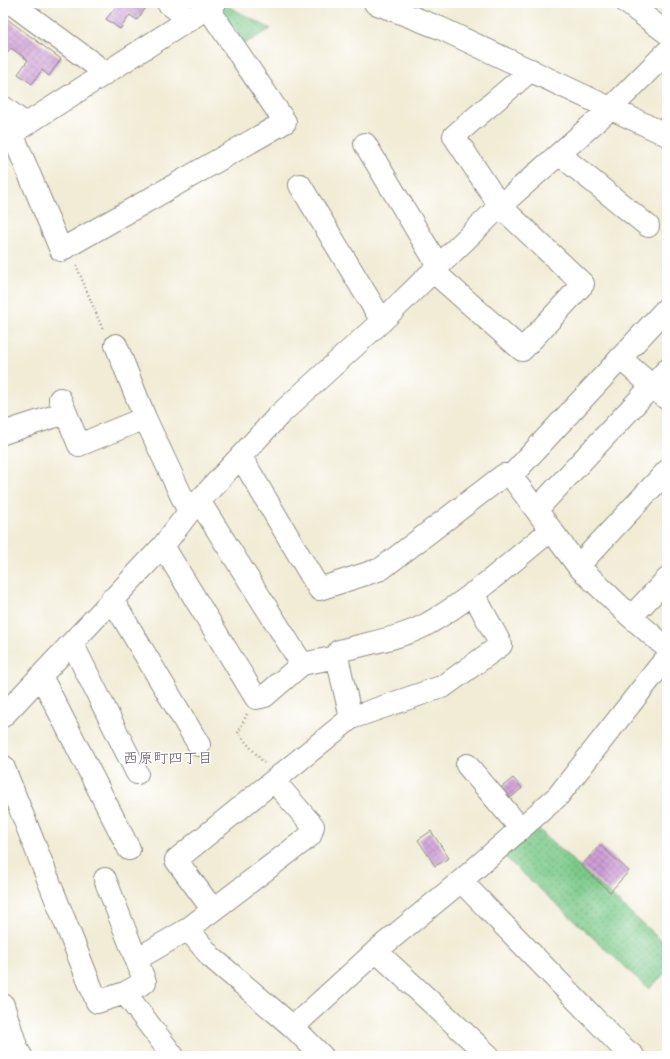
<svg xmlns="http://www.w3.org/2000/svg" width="670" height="1059" viewBox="0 0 670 1059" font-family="Pangolin,'Klee One',sans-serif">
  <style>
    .park { fill: url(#park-dots); stroke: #527a5a }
    .building { fill: url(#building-cross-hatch) }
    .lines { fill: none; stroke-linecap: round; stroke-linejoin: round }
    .minor-casing { stroke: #8e8c80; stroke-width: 24 }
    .path { stroke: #8e8c80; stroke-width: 2.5; stroke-dasharray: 1 3; stroke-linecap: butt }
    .minor { stroke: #fff; stroke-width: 22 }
    .labels { text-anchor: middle; stroke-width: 3; stroke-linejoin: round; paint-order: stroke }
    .neighbourhood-label { font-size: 15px; fill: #645367; stroke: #fff }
  </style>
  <defs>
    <pattern id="park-dots" width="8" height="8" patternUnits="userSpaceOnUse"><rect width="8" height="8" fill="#7ac989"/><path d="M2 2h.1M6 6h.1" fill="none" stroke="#64a370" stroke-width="1.8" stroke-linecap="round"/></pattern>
    <pattern id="building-cross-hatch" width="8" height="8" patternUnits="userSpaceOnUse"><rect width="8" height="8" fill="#cd9dd6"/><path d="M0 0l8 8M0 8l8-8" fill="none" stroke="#a780ae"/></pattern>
  </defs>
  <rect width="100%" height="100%" fill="#fff"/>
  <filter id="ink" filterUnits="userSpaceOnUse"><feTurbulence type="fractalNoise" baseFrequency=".025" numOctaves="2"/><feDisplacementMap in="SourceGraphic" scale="8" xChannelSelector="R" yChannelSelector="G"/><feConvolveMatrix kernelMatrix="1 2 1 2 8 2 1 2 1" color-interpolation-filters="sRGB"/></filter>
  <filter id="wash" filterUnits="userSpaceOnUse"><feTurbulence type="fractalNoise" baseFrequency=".012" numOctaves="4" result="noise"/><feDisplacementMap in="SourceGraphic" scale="16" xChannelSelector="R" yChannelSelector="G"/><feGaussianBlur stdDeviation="0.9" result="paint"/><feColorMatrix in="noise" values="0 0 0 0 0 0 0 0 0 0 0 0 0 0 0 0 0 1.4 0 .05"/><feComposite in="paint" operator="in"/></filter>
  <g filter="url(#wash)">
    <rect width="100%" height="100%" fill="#f1ecd6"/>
    <path class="park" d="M222 3 271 29 240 46 219 15Z
      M536 827 667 946V971L649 989 505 857Z"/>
    <g id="blocks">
      <path class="building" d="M111 3H146L148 5 137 20 130 15 120 29 106 19 116 7Z
        M3 16 61 59 49 76 42 70 32 84 18 74 28 60 11 48 3 59Z
        M513 778 522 788 507 801 498 790Z
        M431 831 449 858 435 866 418 840Z
        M600 845 629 871 610 892 581 866Z"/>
    </g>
  </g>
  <g filter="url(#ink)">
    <use href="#blocks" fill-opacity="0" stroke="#8e8c80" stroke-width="1"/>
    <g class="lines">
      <defs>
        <path id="minor" d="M11 3 106 73
          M168 3 190 20
          M375 3 440 28 667 135
          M627 3 667 33
          M3 107 25 124
          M12 133 61 250 285 122 208 8
          M3 139 215 3
          M365 144 439 267
          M559 154 648 226
          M300 185 382 321
          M434 272 522 350 583 284 500 206 454 136 531 70
          M116 345 145 418 189 512
          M620 358 667 399
          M60 399 79 445 145 418
          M3 433 65 413
          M241 457 319 589 381 569 504 475 511 476 578 566 631 617 667 648
          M511 476 667 308
          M199 501 302 664
          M537 509 667 370
          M163 546 256 698 265 696 302 664 337 657 339 651C367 643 404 638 429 623 473 598 511 562 551 530
          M578 566 667 471
          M112 599 199 745
          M631 617 667 579
          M72 643 137 773
          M337 657 351 718
          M41 676 129 849
          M3 716 163 546 189 512 279 415 382 321 500 206 610 109 667 52
          M467 765 521 829
          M3 766 97 1002 125 993 145 982 105 879
          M461 881 621 1046 633 1056
          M213 910 176 860 351 718 444 686 501 645 473 593
          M188 929 211 957 293 1027 322 1056
          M376 951 489 1056
          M137 959 188 929 310 836 313 826 274 781
          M125 993 173 1056
          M3 1005 17 1049 21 1056
          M293 1027 376 951 461 881 558 796 667 657"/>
      </defs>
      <use href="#minor" class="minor-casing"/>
      <path class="path" d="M76 265 103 330
        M247 714 238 733 264 763"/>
      <use href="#minor" class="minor"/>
    </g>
  </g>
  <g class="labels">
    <g class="neighbourhood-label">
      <text x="168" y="763">西原町四丁目</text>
    </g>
  </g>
  <rect width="670" height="1059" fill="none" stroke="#fff" stroke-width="16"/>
</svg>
